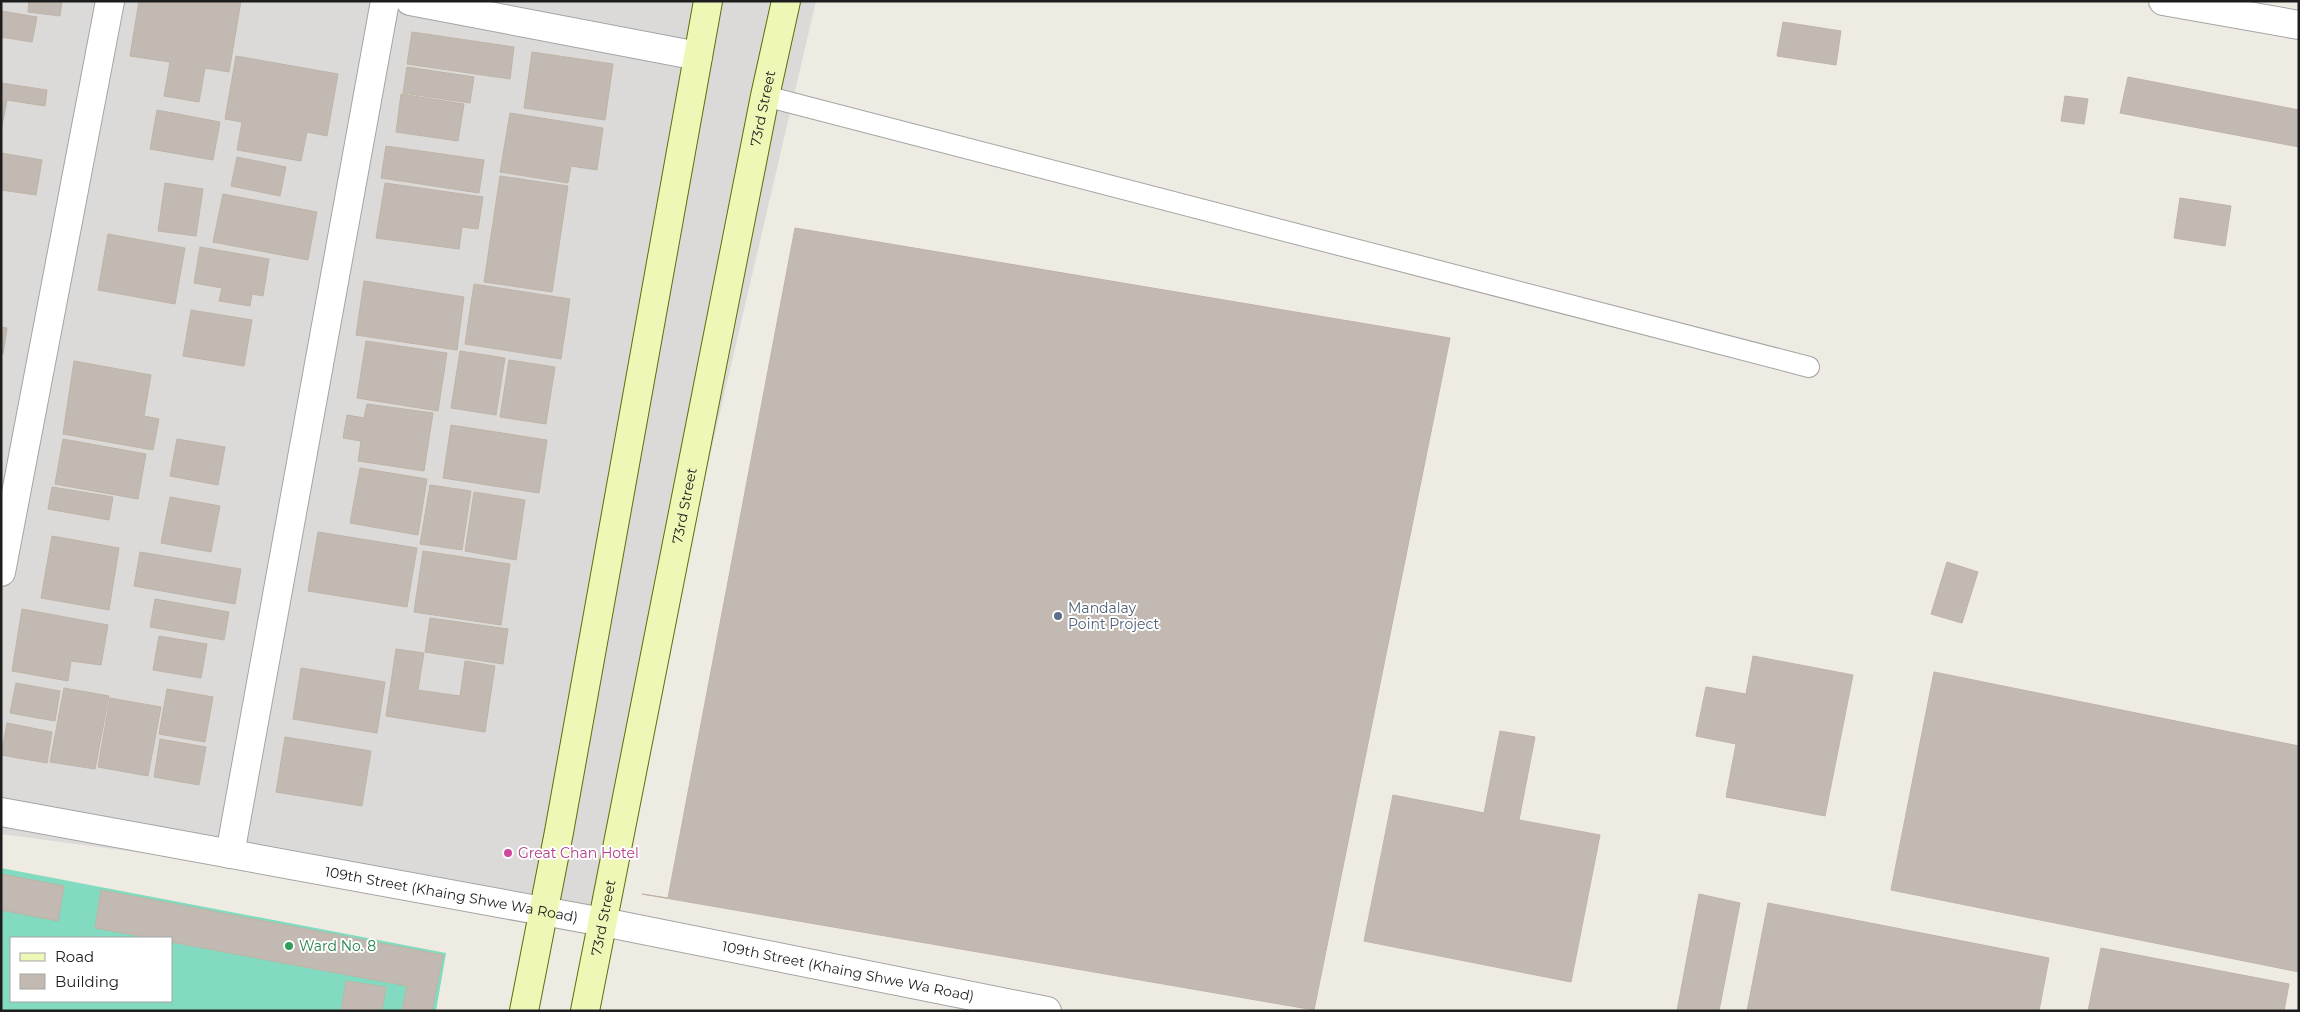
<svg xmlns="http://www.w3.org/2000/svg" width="2300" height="1012" viewBox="0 0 2300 1012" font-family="Montserrat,sans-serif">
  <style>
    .residential { fill: #dbdad9 }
    .pitch { fill: #82dbc0; fill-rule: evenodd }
    .building { fill: #c2bab2; stroke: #bfb3a5 }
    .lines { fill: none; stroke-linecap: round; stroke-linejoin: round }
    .service-casing { stroke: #a4a4a4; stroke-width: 22 }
    .minor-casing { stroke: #a4a4a4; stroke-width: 30 }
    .secondary-casing { stroke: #5c6f08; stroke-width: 30 }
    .service { stroke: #fff; stroke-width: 20 }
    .minor { stroke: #fff; stroke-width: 28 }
    .secondary { stroke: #eff7b7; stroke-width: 28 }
    .service-dot { fill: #5c6f8a; stroke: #fff; stroke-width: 2 }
    .hotel-dot { fill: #d1479c; stroke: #fff; stroke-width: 2 }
    .leisure-dot { fill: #2e9e5b; stroke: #fff; stroke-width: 2 }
    .labels { text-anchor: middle; stroke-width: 4; stroke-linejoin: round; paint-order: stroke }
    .street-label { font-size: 14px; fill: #1d1d1d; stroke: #fff }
    .service-label { font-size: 14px; fill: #4e5e75; stroke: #fff; text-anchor: start }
    .hotel-label { font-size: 14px; fill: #b23c85; stroke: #fff; text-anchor: start }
    .leisure-label { font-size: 14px; fill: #27864d; stroke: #fff; text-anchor: start }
  </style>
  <rect width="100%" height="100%" fill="#eeebe3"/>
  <path class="residential" d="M1 1H816L603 914 1 834Z"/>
  <path class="pitch" d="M1 868 446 953 436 1011H1ZM11 938H171V1001H11Z"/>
  <path class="building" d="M29 1H62L60 16 28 12Z
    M139 1H241L229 72 205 68 199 102 164 96 170 62 130 56Z
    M1 11 37 17 32 42 1 37Z
    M1783 22 1841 31 1836 65 1777 56Z
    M412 32 514 47 510 79 407 64Z
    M532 52 613 64 605 120 524 108Z
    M236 56 338 74 327 136 307 132 301 161 237 150 242 122 225 119Z
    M407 67 474 77 470 103 403 93Z
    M2128 77 2299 110V147L2120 113Z
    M1 83 47 90 45 106 7 100 1 131Z
    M401 94 464 104 458 141 396 132Z
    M2065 96 2088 99 2084 124 2061 121Z
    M157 110 220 122 213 160 150 149Z
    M510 113 603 128 597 170 571 166 568 183 500 172Z
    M386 146 484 160 479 193 381 178Z
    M1 153 42 160 36 195 1 190Z
    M237 157 286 167 280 196 231 186Z
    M500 176 568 186 552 292 484 282Z
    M165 183 203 189 196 236 158 231Z
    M385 183 483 197 478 229 462 227 459 249 376 238Z
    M223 194 317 212 308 260 213 242Z
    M2180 198 2231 206 2225 246 2174 238Z
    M795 228 1450 338 1314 1010 642 894 668 898Z
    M108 234 185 248 175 304 98 290Z
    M200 247 269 259 263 296 252 294 250 306 219 301 222 288 194 283Z
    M364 281 464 297 457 350 356 335Z
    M474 284 570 299 561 359 465 344Z
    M191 310 252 320 244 366 183 356Z
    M1 327 7 328 3 354H1Z
    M366 341 447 353 438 411 357 398Z
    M460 351 505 358 496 415 451 408Z
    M509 360 555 367 546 424 500 417Z
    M74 361 151 375 144 416 159 419 153 450 63 434Z
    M367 404 433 413 424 471 358 461 361 441 343 438 347 415 364 418Z
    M451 425 547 440 539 493 443 478Z
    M63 439 146 454 138 499 55 484Z
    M177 439 225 447 218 485 170 476Z
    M360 468 427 479 418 535 350 523Z
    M430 485 471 491 462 550 420 544Z
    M52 487 113 497 109 520 48 509Z
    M474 492 525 500 516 560 465 551Z
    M170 497 220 506 211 552 161 543Z
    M318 532 417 548 407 607 308 591Z
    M52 536 119 548 109 610 41 598Z
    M423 551 510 564 501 625 414 612Z
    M140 552 241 569 235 604 134 586Z
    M1947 562 1978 572 1962 623 1931 614Z
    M155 599 229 612 224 640 150 627Z
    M22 609 108 625 101 665 71 661 68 681 12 671Z
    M430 618 508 629 503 664 425 652Z
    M159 636 207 644 201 678 153 670Z
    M396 649 424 653 418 690 460 696 465 661 495 666 485 732 386 716Z
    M1753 656 1853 675 1825 816 1726 797 1736 744 1696 736 1706 687 1746 694Z
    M301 668 385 682 377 733 293 719Z
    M1934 672 2299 746V972L1891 890Z
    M16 683 60 691 55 721 10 713Z
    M64 688 109 696 95 769 50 762Z
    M167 689 213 697 205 742 159 734Z
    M110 698 161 707 148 776 98 767Z
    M7 723 52 732 47 763 1 755Z
    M1500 731 1535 737 1519 820 1600 835 1571 982 1364 941 1393 795 1484 813Z
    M285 737 371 751 362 806 276 792Z
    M160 739 206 747 199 785 154 777Z
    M1 874 64 886 58 921 1 910Z
    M101 890 443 955 432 1011H402L407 986 171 942V938H151L95 928Z
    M1699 894 1740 903 1719 1011H1677Z
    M1768 903 2049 958 2039 1011H1747Z
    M2101 948 2289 984 2284 1011H2088Z
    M346 981 386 987 382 1011H341Z"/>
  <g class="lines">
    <defs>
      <path id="service" d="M765 96 1809 367"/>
      <g id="minor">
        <path d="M410 1 698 56"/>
        <path d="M2163 1 2299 25"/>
        <path d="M1 572 110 1"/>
        <path id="s1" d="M1 812 603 922 1047 1011"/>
        <path d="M230 854 385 1"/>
      </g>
      <g id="secondary">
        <path d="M524 1011 559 832 708 1"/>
        <path id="s2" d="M585 1011 765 96 786 1"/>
      </g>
    </defs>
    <use href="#service" class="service-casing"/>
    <use href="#minor" class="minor-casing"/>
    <use href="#secondary" class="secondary-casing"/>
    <use href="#service" class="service"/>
    <use href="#minor" class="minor"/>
    <use href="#secondary" class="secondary"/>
  </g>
  <circle class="service-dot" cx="1058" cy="616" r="5"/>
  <circle class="hotel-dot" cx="508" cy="853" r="5"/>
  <circle class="leisure-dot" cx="289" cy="946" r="5"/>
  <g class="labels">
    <g class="street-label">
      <text dy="5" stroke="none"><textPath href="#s2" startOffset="920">73rd Street</textPath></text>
      <text dy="5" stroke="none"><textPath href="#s2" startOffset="515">73rd Street</textPath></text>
      <text dy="5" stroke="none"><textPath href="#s1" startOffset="458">109th Street (Khaing Shwe Wa Road)</textPath></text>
      <text dy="5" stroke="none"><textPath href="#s2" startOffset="95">73rd Street</textPath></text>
      <text dy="5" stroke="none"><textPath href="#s1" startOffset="862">109th Street (Khaing Shwe Wa Road)</textPath></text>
    </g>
    <g class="service-label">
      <text x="1068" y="613">Mandalay<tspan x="1068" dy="16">Point Project</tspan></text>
    </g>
    <g class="hotel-label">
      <text x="518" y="858">Great Chan Hotel</text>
    </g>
    <g class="leisure-label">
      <text x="299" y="951">Ward No. 8</text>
    </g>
  </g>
  <rect width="2300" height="1012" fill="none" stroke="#1d1d1d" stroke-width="5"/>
  <rect x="10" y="937" width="162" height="65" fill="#ffffff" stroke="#a5a5a5"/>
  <rect x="20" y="953" width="25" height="8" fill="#eff7b7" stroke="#a5a5a5"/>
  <text x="55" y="962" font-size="15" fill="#1d1d1d">Road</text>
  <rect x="20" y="974" width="25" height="15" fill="#c2bab2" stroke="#a5a5a5"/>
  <text x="55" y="987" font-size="15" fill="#1d1d1d">Building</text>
</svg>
